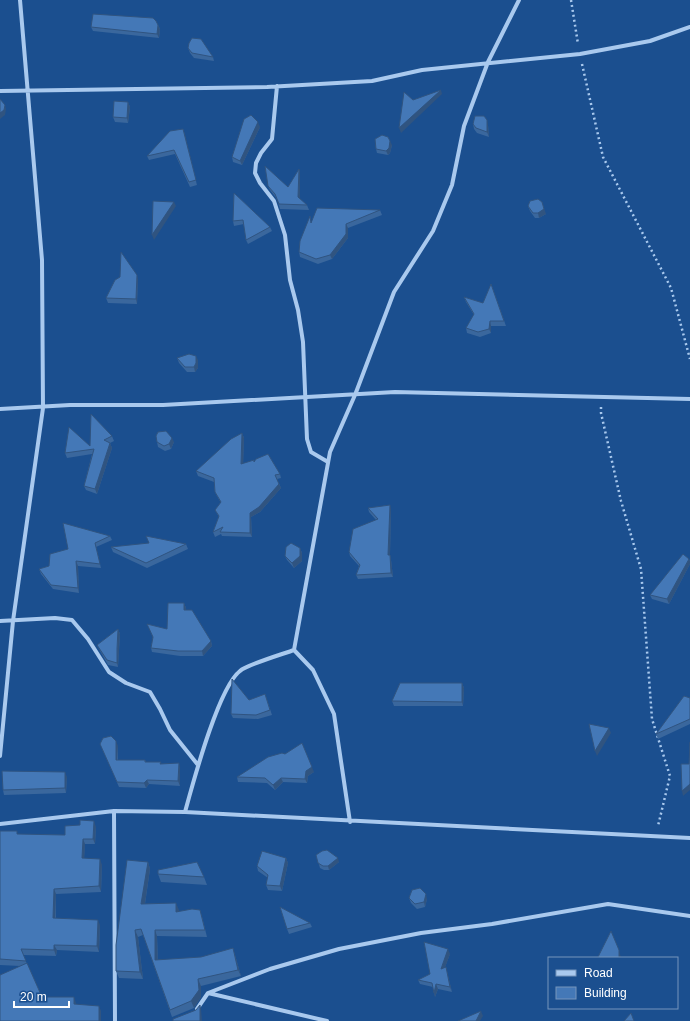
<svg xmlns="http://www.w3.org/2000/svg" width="690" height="1021" viewBox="0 0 690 1021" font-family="Arial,sans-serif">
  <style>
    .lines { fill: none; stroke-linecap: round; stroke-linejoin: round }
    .path { stroke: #a9c9ee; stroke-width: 2.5; stroke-dasharray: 2 3; stroke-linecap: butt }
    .minor { stroke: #a9c9ee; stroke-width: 4 }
    .wall { fill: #3a679d }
    .shaded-wall { fill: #305480 }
    .building { fill: #4478b7; stroke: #305480 }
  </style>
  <rect width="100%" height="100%" fill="#1b4f8f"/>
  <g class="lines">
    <path class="path" d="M571 0 578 44
      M582 64 603 157 671 288 690 359
      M601 407V413L621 501 641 569 652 719 670 776 658 826"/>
    <path class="minor" d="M277 86 272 139 261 153 256 163 255 173 260 183 274 201 285 235 290 280 298 310 303 342 307 439 311 452 328 462
      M0 91 267 87 372 81 422 70 580 54 650 41 690 27
      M0 409 70 405H163L395 392 690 399
      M0 621 55 618 72 620 88 639 109 672 126 683 150 692 160 709 170 730 198 765
      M294 650 330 452 355 395 394 292 433 231 452 185 464 126 488 62 519 0
      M294 650 313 670 334 714 350 822
      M0 756 13 621 43 408 42 260 20 0
      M114 811 115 1021
      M185 812C193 783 218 688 240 671 246 665 283 654 294 650
      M0 824 114 811 185 812 690 838
      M208 993 327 1021
      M197 1009 208 993 270 969 339 949 421 933 492 924 608 904 690 916"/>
  </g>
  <path class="wall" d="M158 25 160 29 159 38 93 31 91 27Z
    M188 48 213 57 214 61 194 58 190 53Z
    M128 102 130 107 128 123 115 122 113 117Z
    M473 124 488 125 489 137 477 133 474 129Z
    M260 127 242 165 233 162 232 157Z
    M183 129 197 185 190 187 175 154 149 160 147 156Z
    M392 145 390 153 388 155 377 153 376 149Z
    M299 169 300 173V199L307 205 309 210 280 209 277 199 270 190 268 186 288 187Z
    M234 193 270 227 272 231 248 244 246 240 244 224 234 226 233 221Z
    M528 206 546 214 539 218H535L530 211Z
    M380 210 382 215 348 228V238L332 259 318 264 300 257 299 252 312 221Z
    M138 279 137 304 108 303 106 298Z
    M491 284 506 326H491V333L480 337 467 333 466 328 474 315 466 302 464 297 483 303Z
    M177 358 198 360V368L195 372H187L179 363Z
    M242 433 244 438 243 464 254 460V461L280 474 281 478 277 479 281 488 260 512 251 517 252 537 222 536 221 534 215 537 213 532 219 517 215 510 221 503 217 496 215 492 214 482 198 476 196 471Z
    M112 436 114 441 110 443 112 448 97 494 86 490 84 486 92 454 67 458 65 453 90 446Z
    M157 442H174L171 449 165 451 158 447Z
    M368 508 391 509 390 555 391 560 393 577 358 579 356 575 359 566 350 556 349 552 376 520 369 512Z
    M110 536 112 540 96 547 101 568 78 566 79 593 53 589 41 574 39 569 49 566 68 549Z
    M186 544 188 549 147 568 113 552 111 547Z
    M300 548 302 553V561L294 568 287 560 285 556Z
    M689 559 690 561V564L669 604 652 599 650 595Z
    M184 603 186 608V610L211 641 212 646 203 656H180L152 652 151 648 153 637 147 624 167 629Z
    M118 629 120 634 118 667 108 665 99 649 97 645Z
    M462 683 464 688 463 706H394L392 701Z
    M265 694 272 715 258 719 233 718 231 714Z
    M690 698V724L658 739 656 734Z
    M100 744 118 746V760H145L146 762 162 764 180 767V786L149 784 146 788 119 787Z
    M314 772 308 776 307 783 283 782 275 790 267 783 238 782 237 777Z
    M67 777 66 793 4 795 3 790Z
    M96 827 95 844H85L84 858 102 865 101 892 56 894V918L100 925 99 952 57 950 56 956 23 955 42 997 76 1003V1004L101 1011V1021H0L20 966 0 965V831L18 834 65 835Z
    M316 855 339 862 329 870H324L320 868Z
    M286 858 288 863 282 891 268 890 266 885 268 878 258 871 257 866Z
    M148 862 150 869 145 904 179 910V911L202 917 207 937 157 936 158 960 235 955 241 976 201 986V997L194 1008 172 1017 143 935 138 937 143 979 119 978 116 971Z
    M158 874 204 877 207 885 161 882Z
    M409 898 427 899 425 907 417 909 411 903Z
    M310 923 312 927 289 934 287 929Z
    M450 954 445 967 447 972 452 992 438 989 435 997 433 987 420 984 418 980 430 974Z"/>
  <path class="shaded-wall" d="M158 25 160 29 159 38 157 34Z
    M441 90 442 94 401 133 399 128Z
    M128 102 130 107 128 123 127 118Z
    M5 105 6 109 5 115 0 119V113Z
    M487 120 488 125 489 137 487 132Z
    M258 122 260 127 242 165 240 161Z
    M183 129 185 134 197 185 196 180Z
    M390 141 392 145 390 153 388 155 386 151Z
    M299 169 300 173V202L298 197Z
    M174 202 176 206 154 240 152 235Z
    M542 202 546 214 539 218 538 213Z
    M346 224 348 228V238L332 259 330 255Z
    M137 275 138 279 137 304 136 299Z
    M490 321 491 326V333L489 329Z
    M196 356 198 360V368L195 372 194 367Z
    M242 433 244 438 243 469 241 464Z
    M172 438 174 442 171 449 169 444Z
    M110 443 112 448 97 494 95 489Z
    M279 484 281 488 260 512 251 517 252 537 250 533V513Z
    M390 505 391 509 390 555 391 560 393 577 391 573 388 555Z
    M300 548 302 553V561L294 568 292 563Z
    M689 559 690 561V564L669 604 667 599Z
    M76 561 78 566 79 593 78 588Z
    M184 603 186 608V615L184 610Z
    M118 629 120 634 118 667 117 663Z
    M211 641 212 646 203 656 202 651Z
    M462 683 464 688 463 706 462 702Z
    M609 728 611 733 597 756 595 751Z
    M116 741 118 746 117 764 116 760Z
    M179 763 180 767V786L178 781Z
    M312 767 314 772 308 776 307 783 305 779 306 771Z
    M65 772 67 777 66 793 65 788Z
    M281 778 283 782 275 790 273 785Z
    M147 780 149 784 146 788 144 783Z
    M690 784V790L683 796 682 791Z
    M94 821 96 827 95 844 93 839Z
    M83 839 85 844 84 864 82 858Z
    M286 858 288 863 282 891 280 886Z
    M338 858 339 862 329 870 328 866Z
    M100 859 102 865 101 892 99 886Z
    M148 862 150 869 144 910 141 904Z
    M54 889 56 894 55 924 53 918Z
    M426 894 427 899 425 907 424 902Z
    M176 903 179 910V918L176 912Z
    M98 920 100 925 99 952 97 946Z
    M135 930 138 937 143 979 140 972Z
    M155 930 157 936 158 966 155 960Z
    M54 945 57 950 56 956 54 950Z
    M233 948 241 976 238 970Z
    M448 949 450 954 443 973 441 969Z
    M619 950 621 958H619Z
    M446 967 447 972 452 992 450 987Z
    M198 979 201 986V997L194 1008 191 1001Z
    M436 984 438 989 435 997 434 993Z
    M74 997 76 1003V1009L74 1004Z
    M200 1005 201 1009 202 1021H200Z
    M99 1006 101 1011V1021H99Z
    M481 1011 483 1016 480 1021H476Z"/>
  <path class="building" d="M93 14 153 18 156 21 158 25 157 34 91 27Z
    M192 38 201 39 213 57 192 53 188 48 189 43Z
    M441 90 399 128 404 92 413 100Z
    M0 99 5 105 4 110 0 113Z
    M114 101 128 102 127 118 113 117Z
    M251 115 258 122 240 161 232 157 244 119Z
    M475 116H484L487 120V132L476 128 473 124Z
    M183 129 196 180 189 182 174 150 147 156 170 131Z
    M382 135 388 137 390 141 389 148 386 151 376 149 375 139Z
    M265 166 288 187 299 169 298 197 307 205 279 204 275 194 268 186Z
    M234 193 270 227 246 240 243 220 233 221Z
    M538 199 542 202 544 209 538 213H533L528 206 530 201Z
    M153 201 174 202 152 235Z
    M317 208 380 210 346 224V234L330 255 316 259 299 252 300 241 310 216 311 223Z
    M121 252 137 275 136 299 106 298 115 280 120 277Z
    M491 284 504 321H490L489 329 478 332 466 328 474 314 464 297 483 303Z
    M189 354 196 356V363L194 367H185L177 358Z
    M91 414 112 436 104 440 110 443 95 489 84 486 94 449 65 453 69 427 90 446Z
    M166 431 172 438 169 444 164 446 157 442 156 436 158 432Z
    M242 433 241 464 254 460V462L256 459 268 454 280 474 275 475 279 484 259 507 250 513V533L220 532 223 527 213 532 219 516 215 510 221 502 215 492 214 478 196 471 231 439Z
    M390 505 388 555H390L391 573 356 575 360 565 349 552 353 529 378 519 368 508Z
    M63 523 110 536 95 543 100 564 76 561 78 588 51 585 39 569 49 566 50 554 68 549Z
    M146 536 186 544 146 563 111 547 149 543Z
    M291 543 300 548V556L292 563 285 556 286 547Z
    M683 554 689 559 667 599 650 595Z
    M168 603H184V610H192L211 641 202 651H178L151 648 153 637 147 624 167 629Z
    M118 629 117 649V663L107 660 97 645Z
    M232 679 249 700 265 694 270 710 256 715 231 714Z
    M400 683H462V702L392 701Z
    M684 696 690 698V719L656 734Z
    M589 724 609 728 595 751Z
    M111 736 116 741V760H145V762H161L160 764 179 763 178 781 147 780 144 783 117 782 100 744 103 738Z
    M690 742V784L682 791 681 764H689Z
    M302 743 312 767 306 771 305 779 281 778 273 785 265 778 237 777 268 757 282 753 285 754Z
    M2 771 65 772V788L3 790Z
    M80 820 94 821 93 839H83L82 858 100 859 99 886 54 889 53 918 98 920 97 946 54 945V950L21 949 26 961 0 959V831H17V834L65 835V826L80 825Z
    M327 850 338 858 328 866H323L318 863 316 855 322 851Z
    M262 851 286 858 280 886 266 885 268 875 257 866Z
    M127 860 148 862 141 904 176 903V912L192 909 200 910 205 930H155V960L201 957 233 948 238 970 198 979 199 990 191 1001 170 1010 141 929 135 930 140 972 116 971V945Z
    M197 862 204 877 158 874V870Z
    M420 888 426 894 424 902 415 904 409 898 412 890Z
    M280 907 310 923 287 929Z
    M611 931 619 950V958H599L598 957Z
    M424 942 448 949 441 969 446 967 450 987 436 984 434 993 432 983 418 980 430 974Z
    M27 963 42 997H74V1004L99 1006V1021H0V975Z
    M200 1005V1021H173V1019L196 1010Z
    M481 1011 476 1021H458Z
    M631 1013 634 1021H624Z"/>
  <rect x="548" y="957" width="130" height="52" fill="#1b4f8f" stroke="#7695bc"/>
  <rect x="556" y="970" width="20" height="6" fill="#a9c9ee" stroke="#7695bc"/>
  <text x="584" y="977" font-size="12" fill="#ffffff">Road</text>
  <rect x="556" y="987" width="20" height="12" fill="#4478b7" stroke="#7695bc"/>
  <text x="584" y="997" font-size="12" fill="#ffffff">Building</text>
  <path d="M14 1001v6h55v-6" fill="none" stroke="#ffffff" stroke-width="2"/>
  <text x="20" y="1001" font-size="12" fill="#ffffff" stroke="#1b4f8f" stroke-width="3" paint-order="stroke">20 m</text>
</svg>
